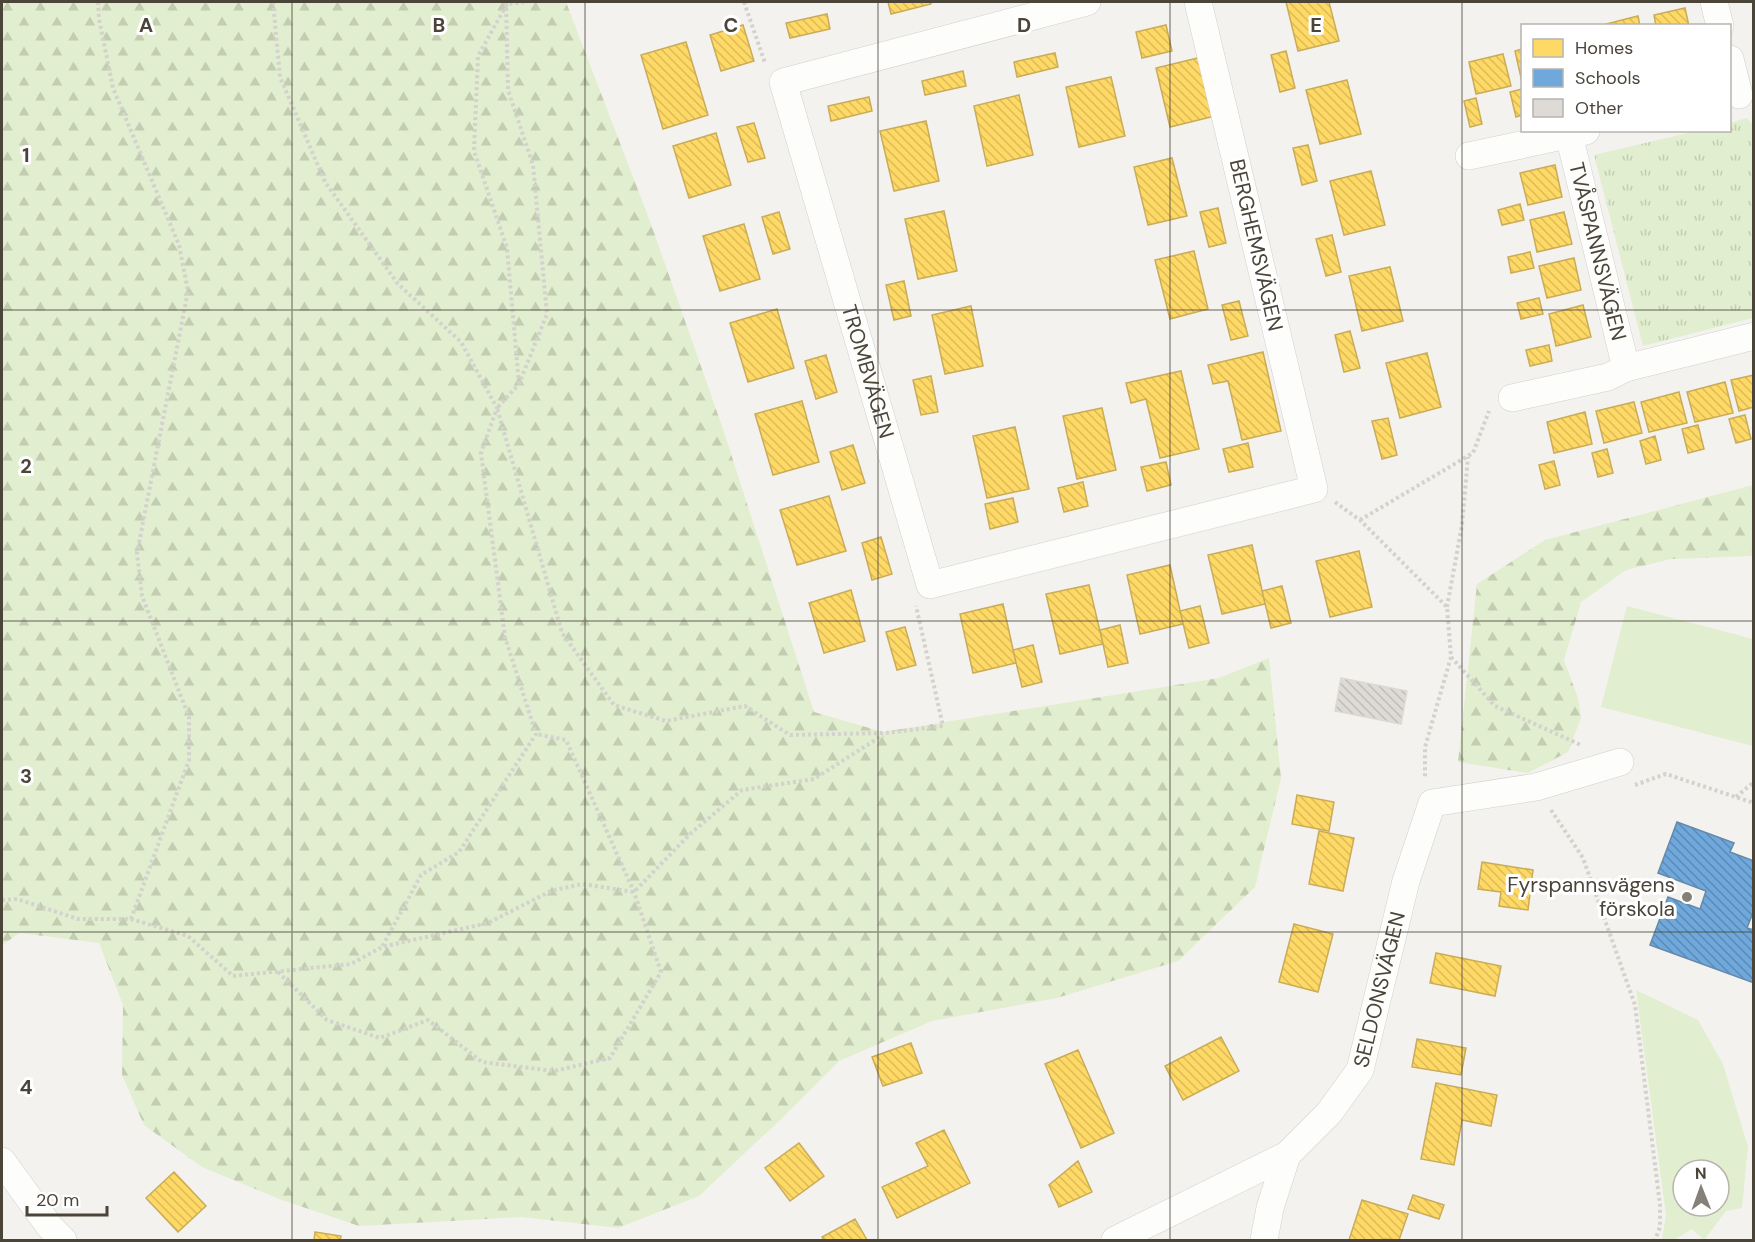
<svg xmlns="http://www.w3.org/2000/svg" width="1755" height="1242" viewBox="0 0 1755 1242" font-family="'DM Sans',sans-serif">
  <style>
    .grass { fill: #e1eecf; fill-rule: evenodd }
    .forest { fill: url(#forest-firs) }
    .park { fill: url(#park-tufts) }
    .homes { fill: url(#homes-back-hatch); stroke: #c9ac58; stroke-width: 1.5 }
    .schools { fill: url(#schools-back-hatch); stroke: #648aab; stroke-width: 1.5 }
    .building { fill: url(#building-back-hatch); stroke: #dcd9d4; stroke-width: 1.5 }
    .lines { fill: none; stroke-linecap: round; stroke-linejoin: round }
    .street-casing { stroke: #d2d0cb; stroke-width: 28 }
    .path { stroke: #d3d2cc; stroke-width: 4; stroke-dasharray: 3 3; stroke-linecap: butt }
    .street { stroke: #fdfdfc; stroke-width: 27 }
    .grid { fill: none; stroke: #4b4439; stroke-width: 1.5; stroke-opacity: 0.55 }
    .poi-dot { fill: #868178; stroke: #fff; stroke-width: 2 }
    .labels { text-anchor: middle; stroke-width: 6; stroke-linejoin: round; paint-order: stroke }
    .street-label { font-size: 21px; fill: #4b4439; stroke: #fff }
    .poi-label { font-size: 21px; fill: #4b4439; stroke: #fff; text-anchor: end }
    .grid-label { font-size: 20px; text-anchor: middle; font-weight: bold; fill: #4b4439; stroke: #fff; stroke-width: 6; stroke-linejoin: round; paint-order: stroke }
  </style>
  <defs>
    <pattern id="forest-firs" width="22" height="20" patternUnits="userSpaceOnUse" patternTransform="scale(1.5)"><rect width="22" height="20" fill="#e1eecf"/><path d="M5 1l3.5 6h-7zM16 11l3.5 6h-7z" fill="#c3cdb2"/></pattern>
    <pattern id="park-tufts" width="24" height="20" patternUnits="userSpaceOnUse" patternTransform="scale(1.5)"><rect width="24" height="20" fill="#e1eecf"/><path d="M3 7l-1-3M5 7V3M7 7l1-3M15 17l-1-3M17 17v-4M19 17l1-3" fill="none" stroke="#c3cdb2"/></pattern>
    <pattern id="homes-back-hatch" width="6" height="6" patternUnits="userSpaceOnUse" patternTransform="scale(1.5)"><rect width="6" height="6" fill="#ffd966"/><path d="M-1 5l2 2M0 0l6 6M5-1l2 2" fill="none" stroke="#dcbb59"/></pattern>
    <pattern id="schools-back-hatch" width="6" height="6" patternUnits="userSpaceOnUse" patternTransform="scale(1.5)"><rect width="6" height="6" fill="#6fa8dc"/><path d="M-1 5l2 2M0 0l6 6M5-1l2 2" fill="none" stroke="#5d8ab3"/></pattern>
    <pattern id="building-back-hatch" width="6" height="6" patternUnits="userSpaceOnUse" patternTransform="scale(1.5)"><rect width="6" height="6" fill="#dedbd6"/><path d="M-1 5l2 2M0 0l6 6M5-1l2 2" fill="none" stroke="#c0bdb8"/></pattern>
  </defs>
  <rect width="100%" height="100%" fill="#f4f2ee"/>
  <path class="grass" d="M1627 606 1753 639V746L1601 707Z
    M1636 990 1698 1020 1723 1064 1748 1147 1742 1208 1726 1211 1704 1240 1692 1229 1674 1240H1662L1666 1215ZM1683 1170H1719V1206H1683Z"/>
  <path class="forest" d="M2 2H566L651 224 724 432 814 712 883 732 1219 678 1269 658 1281 778 1255 887 1178 961 1057 998 932 1021 839 1061 778 1122 699 1196 618 1228 522 1217 359 1226 282 1200 202 1167 144 1125 122 1075 123 1005 99 943 20 933 2 945Z
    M1753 485V556L1671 559 1626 570 1581 602 1564 660 1578 698 1581 718 1568 752 1528 773 1458 762 1477 584 1545 540Z"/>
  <path class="park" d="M1747 118 1754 126 1753 318 1643 346 1594 155 1696 131 1730 130V123Z"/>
  <path class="homes" d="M888 2H931V4L891 14Z
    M1286 2H1329L1339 41 1298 51Z
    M1685 8 1689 26H1656L1654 15Z
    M827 14 830 29 790 38 786 23Z
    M1638 16 1640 26H1606V24Z
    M743 25 754 61 721 71 710 35Z
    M1166 25 1172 51 1142 58 1136 32Z
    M686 42 708 115 663 129 641 55Z
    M1522 49V82L1515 51Z
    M1286 51 1295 88 1280 92 1271 55Z
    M1055 53 1058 67 1017 77 1014 62Z
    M1503 54 1511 86 1476 94 1469 62Z
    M1202 57 1215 116 1170 127 1156 68Z
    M963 71 966 86 925 95 922 81Z
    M1111 77 1125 136 1079 147 1066 87Z
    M1347 80 1361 134 1320 144 1306 90Z
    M1522 89V115L1516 117 1510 92Z
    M1019 95 1033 155 987 166 974 106Z
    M869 97 872 111 831 121 828 106Z
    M1476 98 1482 124 1470 127 1464 101Z
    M926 121 939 181 894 191 880 131Z
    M754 123 765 158 748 162 737 127Z
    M716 133 731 185 689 198 673 146Z
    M1308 145 1317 181 1302 185 1293 148Z
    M1172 158 1187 216 1148 225 1134 167Z
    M1555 165 1562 197 1528 205 1520 173Z
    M1371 171 1385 225 1344 235 1330 181Z
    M1520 204 1524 220 1502 225 1498 210Z
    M1218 208 1226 243 1209 247 1200 212Z
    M944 211 957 271 918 279 905 219Z
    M779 212 790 249 773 254 762 217Z
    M1564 212 1572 244 1537 252 1530 220Z
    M744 224 760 279 720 291 703 236Z
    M1332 235 1341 272 1326 276 1316 239Z
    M1194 251 1208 309 1170 319 1155 260Z
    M1530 252 1534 268 1511 273 1508 257Z
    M1574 258 1581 290 1547 298 1539 266Z
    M1390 267 1403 321 1362 331 1349 276Z
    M904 281 911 316 894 320 886 285Z
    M1539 298 1543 314 1521 319 1517 303Z
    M1239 301 1248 336 1231 340 1222 305Z
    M1583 305 1591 337 1556 346 1549 314Z
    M971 306 983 366 945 374 932 315Z
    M777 309 794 368 748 382 730 323Z
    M1350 331 1360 368 1344 372 1335 335Z
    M1549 345 1552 361 1530 366 1526 350Z
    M1263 352 1281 431 1242 440 1228 381 1213 384 1208 365Z
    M1427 353 1441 407 1400 418 1386 363Z
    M826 355 837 392 816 399 805 361Z
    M1181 371 1199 449 1160 458 1146 399 1131 403 1126 383Z
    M1754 375V407L1739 411 1731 380Z
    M931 376 938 412 921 415 913 380Z
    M1725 382 1733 413 1695 422 1687 392Z
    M1679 392 1687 423 1649 432 1641 402Z
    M802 401 819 462 773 475 755 414Z
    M1634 402 1642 433 1604 443 1596 411Z
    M1102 408 1116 470 1077 479 1063 416Z
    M1585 412 1592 444 1554 453 1547 422Z
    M1745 415 1751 439 1736 443 1729 419Z
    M1388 418 1397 455 1382 459 1372 421Z
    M1698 425 1704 449 1688 453 1682 429Z
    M1015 427 1029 489 987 498 973 436Z
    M1655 436 1661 460 1646 464 1640 441Z
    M1248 443 1253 467 1229 472 1223 449Z
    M853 445 865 483 842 490 830 452Z
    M1607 449 1613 473 1598 477 1592 453Z
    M1554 461 1560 485 1545 489 1539 465Z
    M1166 462 1171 485 1147 491 1141 467Z
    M1083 482 1088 506 1064 512 1058 488Z
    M829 496 846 551 797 565 780 510Z
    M1013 498 1018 522 990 529 985 504Z
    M881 537 892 574 872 580 862 543Z
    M1252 545 1265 604 1222 614 1208 555Z
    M1359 551 1372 607 1330 617 1316 561Z
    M1170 565 1183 624 1140 634 1127 575Z
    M1089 585 1103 644 1060 654 1046 594Z
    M1282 586 1291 623 1271 628 1262 591Z
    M851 590 865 641 824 653 809 603Z
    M1003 604 1016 663 973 673 960 614Z
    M1200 606 1209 643 1189 648 1180 611Z
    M1120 625 1128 663 1108 667 1100 630Z
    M905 627 916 665 897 670 886 632Z
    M1033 645 1042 682 1022 687 1013 650Z
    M1297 795 1334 802 1329 831 1292 824Z
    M1319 831 1354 838 1343 891 1309 884Z
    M1482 862 1533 870 1528 910 1499 906 1501 892 1478 889Z
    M1294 924 1333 934 1318 992 1279 982Z
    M1436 953 1501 966 1495 996 1430 983Z
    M1221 1037 1239 1071 1183 1100 1165 1066Z
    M1417 1039 1466 1048 1461 1075 1412 1067Z
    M911 1043 922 1073 883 1086 872 1057Z
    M1078 1050 1114 1133 1081 1148 1045 1064Z
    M1436 1083 1497 1095 1491 1126 1462 1120 1454 1165 1421 1159Z
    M944 1130 970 1183 897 1218 882 1187 928 1166 916 1143Z
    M799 1143 824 1176 790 1201 765 1168Z
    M1078 1161 1092 1192 1059 1207 1049 1185Z
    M174 1172 206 1206 178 1232 146 1198Z
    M1413 1195 1444 1205 1439 1219 1408 1209Z
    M1362 1200 1408 1214 1399 1240 1384 1239V1240H1349Z
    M855 1219 867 1240H824L822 1237Z
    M315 1232 341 1236 340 1240H314Z"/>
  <path class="schools" d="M1677 822 1734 843 1730 852 1754 861V910L1747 928 1754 930V983L1650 945 1668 897 1700 909 1706 891 1658 873Z"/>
  <path class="building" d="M1341 678 1407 691 1401 724 1335 711Z"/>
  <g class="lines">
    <defs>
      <g id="street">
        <path id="s1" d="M1087 2 783 82 930 585 1314 489 1198 2"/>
        <path d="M1714 2 1720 26"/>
        <path d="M1730 59 1739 95"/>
        <path id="s2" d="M1569 135 1626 368 1754 336"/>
        <path d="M1469 156 1586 131"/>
        <path d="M1512 398 1608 377 1626 368"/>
        <path d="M2 1161 50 1227 63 1240"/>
        <path id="s3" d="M1115 1240 1287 1155 1329 1113 1360 1070 1406 881 1432 803 1536 787 1620 762"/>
        <path d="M1264 1240 1270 1208 1287 1155"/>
      </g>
    </defs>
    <use href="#street" class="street-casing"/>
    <path class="path" d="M98 2 99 19 113 88 179 245 188 291 137 553 142 596 189 717V760L131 919
      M273 2 280 77 325 182 398 284 461 342 497 408 481 453 505 637 536 734 459 852 421 875 382 947
      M506 2 508 90 533 165 547 314 519 384 497 408 562 633 614 705 666 721 745 706 790 735 885 733 943 726 916 606
      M744 2 765 63
      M519 384 507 248 474 151 478 56 507 4 524 2
      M1335 502 1360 520 1447 607 1451 657 1425 747V777
      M1360 520 1473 453 1489 411
      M1447 607 1462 525 1468 457
      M1451 657 1495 706 1581 745
      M1635 785 1666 774 1754 803
      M1736 797 1754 782
      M1551 810 1583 858 1635 1005 1660 1205V1227L1655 1240
      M2 900 17 899 78 919H131L188 936 233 976 351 964 382 947 488 923 551 891 582 884 634 892 690 834 742 790 814 779 883 735
      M278 972 327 1020 380 1038 428 1020 482 1062 554 1071 610 1058 661 972 634 892 566 740 536 734"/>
    <use href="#street" class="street"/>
  </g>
  <path class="grid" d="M292 2V1240M585 2V1240M878 2V1240M1170 2V1240M1462 2V1240M2 310H1754M2 621H1754M2 932H1754"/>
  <circle class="poi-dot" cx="1687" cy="897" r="6"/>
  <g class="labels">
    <g class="street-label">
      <text transform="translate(1256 245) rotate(77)" y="7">BERGHEMSVÄGEN</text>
      <text dy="7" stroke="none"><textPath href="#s2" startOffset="120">TVÅSPANNSVÄGEN</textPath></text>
      <text dy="7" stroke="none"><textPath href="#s1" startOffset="616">TROMBVÄGEN</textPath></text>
      <text dy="7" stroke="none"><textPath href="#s3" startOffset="387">SELDONSVÄGEN</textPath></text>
    </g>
    <g class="poi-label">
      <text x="1675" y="892">Fyrspannsvägens<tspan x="1675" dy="24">förskola</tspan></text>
    </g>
  </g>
  <g class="grid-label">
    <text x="146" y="32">A</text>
    <text x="439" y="32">B</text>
    <text x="731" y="32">C</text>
    <text x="1024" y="32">D</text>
    <text x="1316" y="32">E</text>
    <text x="26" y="162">1</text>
    <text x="26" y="473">2</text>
    <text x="26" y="783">3</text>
    <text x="26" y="1094">4</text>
  </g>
  <rect width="1755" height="1242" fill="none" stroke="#4b4439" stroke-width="6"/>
  <rect x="1521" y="24" width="210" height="108" fill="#ffffff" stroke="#b7b4b0" stroke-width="1.5"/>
  <rect x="1533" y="39" width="30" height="18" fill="#ffd966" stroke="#b7b4b0" stroke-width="1.5"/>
  <text x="1575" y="54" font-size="18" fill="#4b4439">Homes</text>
  <rect x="1533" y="69" width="30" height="18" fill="#6fa8dc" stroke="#b7b4b0" stroke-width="1.5"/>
  <text x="1575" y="84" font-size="18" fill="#4b4439">Schools</text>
  <rect x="1533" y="99" width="30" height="18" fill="#dedbd6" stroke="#b7b4b0" stroke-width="1.5"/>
  <text x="1575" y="114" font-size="18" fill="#4b4439">Other</text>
  <g transform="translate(1701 1188) rotate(359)"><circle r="28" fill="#ffffff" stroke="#b7b4b0" stroke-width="1.5"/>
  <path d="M0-4.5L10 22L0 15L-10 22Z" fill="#868178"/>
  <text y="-9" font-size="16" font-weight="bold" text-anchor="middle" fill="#4b4439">N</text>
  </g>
  <path d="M27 1206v9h80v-9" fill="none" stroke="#4b4439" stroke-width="3"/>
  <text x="36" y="1206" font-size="18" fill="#4b4439" stroke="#ffffff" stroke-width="4.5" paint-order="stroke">20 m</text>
</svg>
